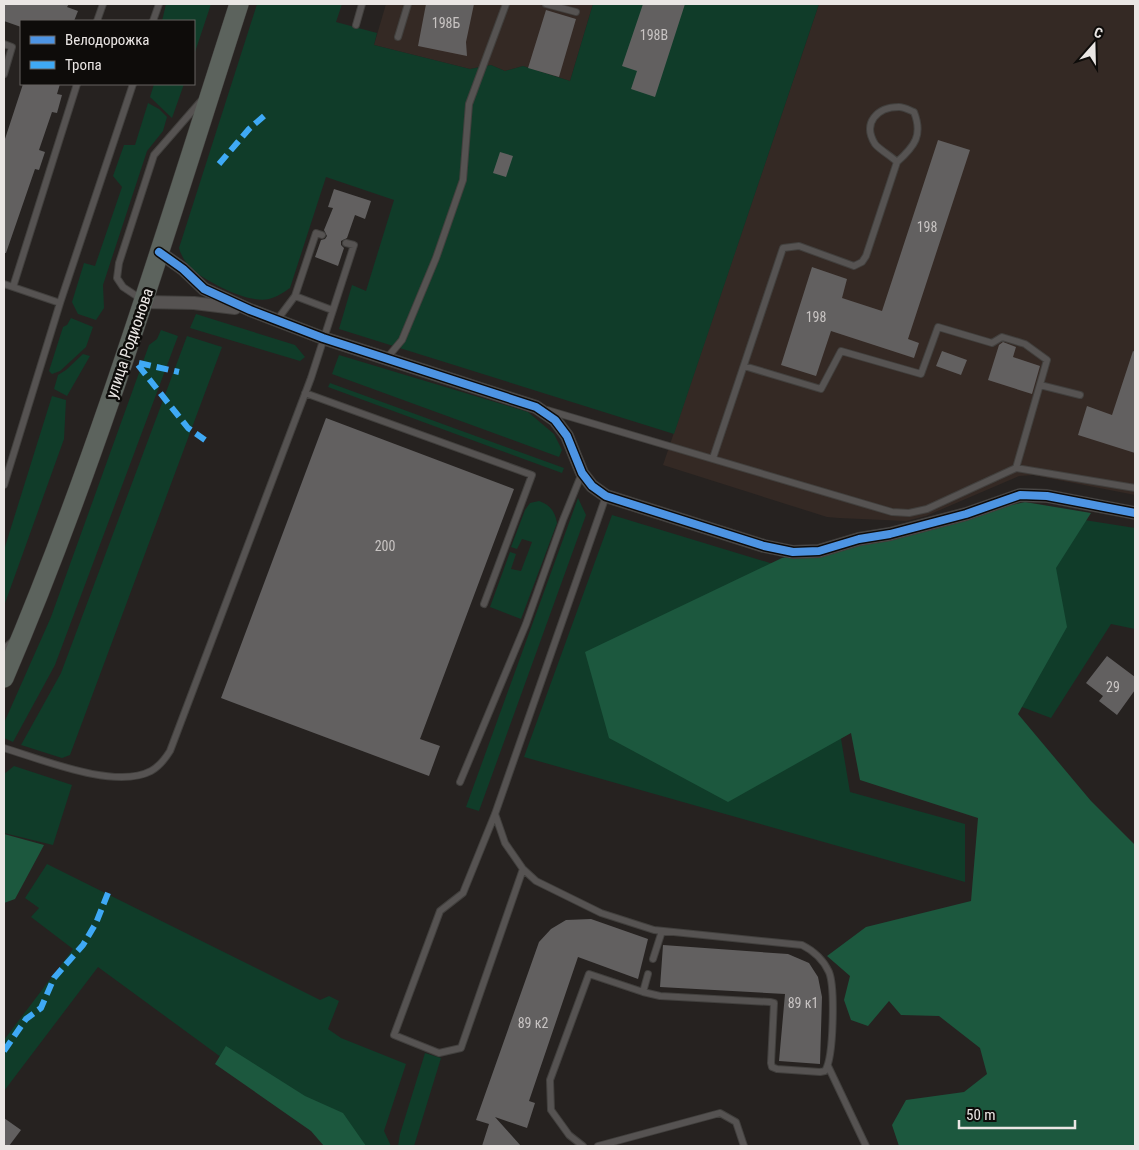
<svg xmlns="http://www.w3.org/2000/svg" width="1139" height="1150" viewBox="0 0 1139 1150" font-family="'Roboto Condensed',sans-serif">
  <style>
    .built { fill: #342924 }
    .green { fill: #103c29 }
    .forest { fill: #1c583e }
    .building { fill: #626060 }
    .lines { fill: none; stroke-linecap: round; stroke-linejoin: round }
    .lane-casing { stroke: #42403e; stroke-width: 8 }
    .street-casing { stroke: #42403e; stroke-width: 14 }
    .primary-casing { stroke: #42403e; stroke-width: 20 }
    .lane { stroke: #565352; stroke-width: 6 }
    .street { stroke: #565352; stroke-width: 12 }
    .primary { stroke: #5c635d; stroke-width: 19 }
    .quiet { stroke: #3fa9f5; stroke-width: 6; stroke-dasharray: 12 6; stroke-linecap: butt }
    .cycleway-casing { stroke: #0e0c0a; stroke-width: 11 }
    .cycleway { stroke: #4d94e3; stroke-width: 8 }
    .labels { text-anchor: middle; stroke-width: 5; stroke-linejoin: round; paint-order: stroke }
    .number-label { font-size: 14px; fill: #c8c4c3 }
    .street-label { font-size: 16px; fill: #eae6e4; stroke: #0e0c0a }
  </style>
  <rect width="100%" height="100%" fill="#262220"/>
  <path class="built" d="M386 4H593L570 81 523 66 505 71 491 65 470 69 374 45Z
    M819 4H1135V495L1033 475 1019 476 926 516 906 521 839 518 827 517 663 465Z"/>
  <path class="green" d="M166 4H211L194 55V21H162Z
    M257 4H342L336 22 377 33 374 45 470 69 491 65 505 71 523 66 570 81 593 4H819L674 434 339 329 352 285 366 291 394 200 326 177 290 288C284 292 277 297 269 299 249 304 210 283 194 271 187 265 181 256 179 248Z
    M154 84H184L172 118 150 97Z
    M148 103 159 109 167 117 163 131 147 151 103 285 104 308 96 320 78 314 72 302 84 263 95 266 122 187 113 176 124 145H135Z
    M196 314 295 345 305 357 300 361 190 328Z
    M71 318 93 327 86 347 60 371 52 374 49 371 63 327 67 325Z
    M161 330 178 336 55 665 13 742 4 738V723L51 617 149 345 157 339Z
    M187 336 222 347 70 755 62 758 21 745 61 673Z
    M83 354 90 356 67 396 54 389 58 375 66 370Z
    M339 355 528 412 554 434 562 450 559 457 332 374Z
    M330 383 564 468 562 473 328 387Z
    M52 396 66 400 64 439 4 606V550Z
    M578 498 586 515 479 811 466 807Z
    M539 501C550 505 555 511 557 523L521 619 490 607 510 552 516 554 511 569 521 571 532 542 522 539 517 549 511 547 525 510 530 503Z
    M1021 510 1135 528V629L1111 624 1051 718 996 697 838 721 850 792 965 824V882L524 757 612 515 780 566Z
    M14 766 72 785 53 845 4 833V774Z
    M47 864 320 1000 329 996 339 1001 328 1029 341 1038 406 1064 384 1131 391 1146H359L274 1096 98 967 4 1091V1040L73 949 31 917 39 908 25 898Z
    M425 1053 441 1058 414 1146H397H398L400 1134Z"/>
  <path class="forest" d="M1025 502 1091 513 1056 568 1067 627 1018 714 1091 801 1135 845V1146H899L892 1125 906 1100 964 1092 987 1074 980 1048 939 1016 901 1015 889 1001 868 1026 851 1020 844 1000 850 976 827 956 866 927 971 901 978 818 860 780 851 733 728 802 609 738 585 652 782 558Z
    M4 834 44 845 15 899 4 903Z
    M226 1046 305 1096 343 1113 366 1146H324L311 1131 215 1064Z"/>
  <path class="building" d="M4 4H69L67 7 78 11 74 21H21V27L4 21Z
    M426 4H474L466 42 467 56 418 46Z
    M643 4H685L655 97 631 89 637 71 622 66Z
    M546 10 576 19 559 77 528 68Z
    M23 84H60L57 94 62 95 57 113 52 112 39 150 45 152 39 170 35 169 6 253H4V142Z
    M938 140 970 150 908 339 919 343 914 358 831 331 816 376 781 365 812 267 847 279 842 298 882 311Z
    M500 152 513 156 506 177 493 173Z
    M334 189 371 201 365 219 355 215 347 238 341 241V245L344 248 338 266 315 257 321 240 325 239 327 236 324 230 333 208 328 207Z
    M1003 342 1016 347 1013 357 1040 366 1032 394 988 380 999 345Z
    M942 351 967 360 961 375 936 366Z
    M1133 351 1135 352V453L1078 435 1087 406 1112 415Z
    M326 418 514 489 420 739 440 746 429 776 221 698Z
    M1107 656 1135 677V690L1117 715 1099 701 1103 696 1086 683Z
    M591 919 648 939 638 979 578 957 529 1101 535 1103 527 1128 495 1117 521 1146H482L489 1124 476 1120 539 942 551 929 566 920Z
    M663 945 788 954 809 963 818 977 822 997 820 1064 779 1061 785 994 660 987Z
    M4 1118 21 1130 9 1146H4Z"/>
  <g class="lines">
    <defs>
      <path id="lane" d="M546 4 576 12
        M97 21 103 4
        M153 21 159 4
        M356 25 362 4
        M398 37 408 4
        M4 44 12 47 4 74
        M4 284 60 303
        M13 287 77 84
        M295 296 332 310
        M141 299 123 287 117 278 119 263 154 155 201 101
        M277 320 295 296 316 233 322 235
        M387 358 402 340 436 258 463 180 469 104 506 4
        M1040 385 1080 395
        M305 393 532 475 484 604
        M547 410 892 512 909 513 927 509 1016 468 1047 360 1025 344 1002 337 992 343 938 327 921 374 841 351 821 389 744 366
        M713 458 783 248 799 246 854 266 862 262 866 256 897 162C915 146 923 135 914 112 909 110 904 107 899 107 877 107 862 123 875 144 880 150 891 156 897 162
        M1016 468 1135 488
        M4 485 60 303 133 84
        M4 649 13 641
        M4 748C41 759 115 790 151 771 160 766 165 759 170 751L311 378 354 245 346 243
        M460 782 526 624 563 520 582 473
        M495 814 505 843 523 869 536 881 601 913 654 930 802 945C814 951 823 959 829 972 835 987 834 1057 825 1071L820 1072 777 1069 772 1067 771 1063 774 1003 770 1002 660 996 643 992 589 974 550 1080 551 1110 569 1135 583 1146
        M523 869 461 1048 439 1053 394 1035 440 911 463 893 495 814 606 496
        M653 959 662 931
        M643 992 648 974
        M828 1066 866 1146
        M598 1146 720 1113 736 1122 744 1146"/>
      <path id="street" d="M159 252 183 269 204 289 250 310 323 338 536 407 555 420 567 436 582 473 592 486 606 496 764 546 793 552 819 551 859 539 890 534 966 514 1020 495 1047 496 1135 513
        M144 302 194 303 235 308"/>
      <path id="primary" d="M4 678C98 459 166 230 239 4"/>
    </defs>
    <use href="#lane" class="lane-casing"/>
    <use href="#street" class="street-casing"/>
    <use href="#primary" class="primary-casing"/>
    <use href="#lane" class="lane"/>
    <use href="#street" class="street"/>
    <use href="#primary" class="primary"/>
    <path class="quiet" d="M219 164 249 129 265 115
      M139 363 179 372
      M138 365 188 428 205 440
      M4 1051 26 1019 41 1008 54 978 83 945 96 923 110 888"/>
    <defs>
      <path id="cycleway" d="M159 252 183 269 204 289 250 310 323 338 536 407 555 420 567 436 582 473 592 486 606 496 764 546 793 552 819 551 859 539 890 534 966 514 1020 495 1047 496 1135 513"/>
    </defs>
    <use href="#cycleway" class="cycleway-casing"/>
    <use href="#cycleway" class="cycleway"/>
  </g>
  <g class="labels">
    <g class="number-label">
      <text x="446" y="28">198Б</text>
      <text x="654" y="40">198В</text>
      <text x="927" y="232">198</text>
      <text x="816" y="322">198</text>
      <text x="385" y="551">200</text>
      <text x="1113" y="692">29</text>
      <text x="803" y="1008">89 к1</text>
      <text x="533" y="1028">89 к2</text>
    </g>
    <g class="street-label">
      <text transform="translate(129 343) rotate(-71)" y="6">улица Родионова</text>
    </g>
  </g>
  <rect width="1139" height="1150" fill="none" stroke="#eae6e4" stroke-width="10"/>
  <rect x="20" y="20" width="175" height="65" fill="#0e0c0a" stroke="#666361"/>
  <rect x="30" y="36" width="25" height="8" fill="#4d94e3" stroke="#666361"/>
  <text x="65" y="45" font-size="15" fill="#eae6e4">Велодорожка</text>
  <rect x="30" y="61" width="25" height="8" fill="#3fa9f5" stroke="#666361"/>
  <text x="65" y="70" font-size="15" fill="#eae6e4">Тропа</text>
  <g transform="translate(1094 45) rotate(20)" stroke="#0e0c0a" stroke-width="4" paint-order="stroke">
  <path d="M0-4L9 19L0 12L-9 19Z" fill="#eae6e4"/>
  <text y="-8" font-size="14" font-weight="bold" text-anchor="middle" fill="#eae6e4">С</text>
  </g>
  <path d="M959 1120v8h116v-8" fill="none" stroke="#eae6e4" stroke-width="2.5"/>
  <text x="966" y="1120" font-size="15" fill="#eae6e4" stroke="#0e0c0a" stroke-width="4" paint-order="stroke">50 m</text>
</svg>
